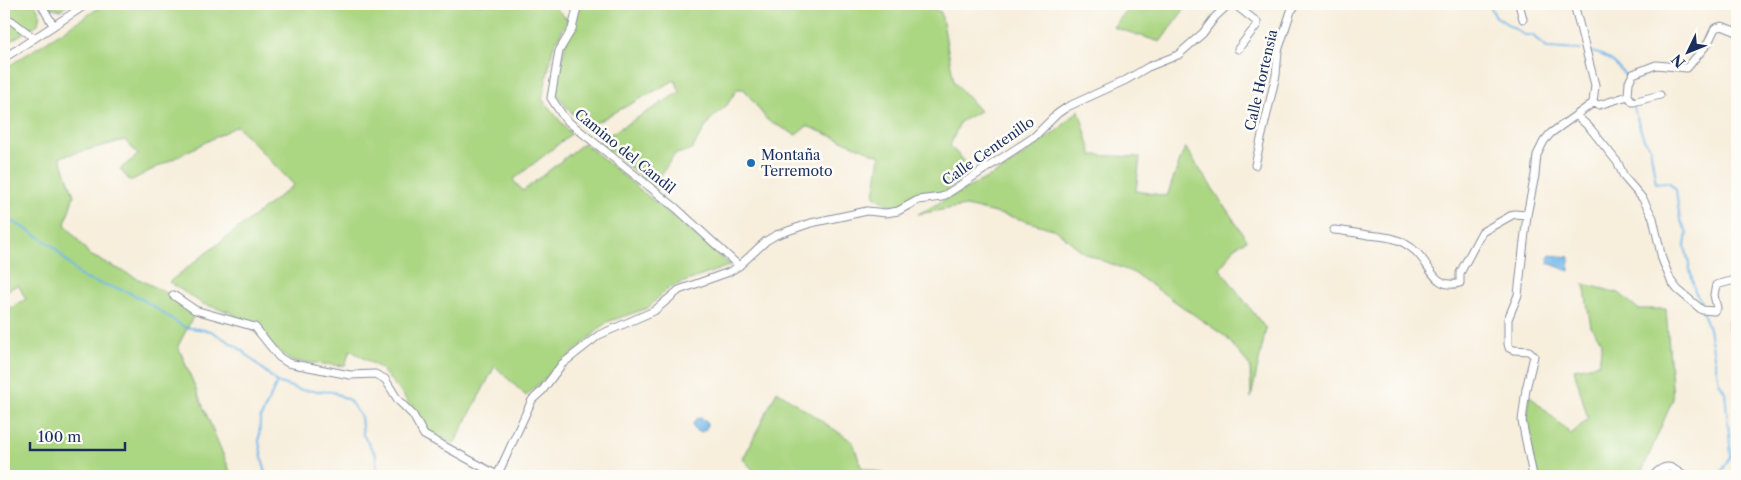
<svg xmlns="http://www.w3.org/2000/svg" width="1741" height="480" viewBox="0 0 1741 480" font-family="'Libre Caslon Text',serif">
  <style>
    .green { fill: #abd682; stroke: #638270 }
    .water { fill: #72b8e9; stroke: #4674a4 }
    .lines { fill: none; stroke-linecap: round; stroke-linejoin: round }
    .stream { stroke: #72b8e9; stroke-width: 2 }
    .street-casing { stroke: #898e9d; stroke-width: 9 }
    .street { stroke: #fff; stroke-width: 7 }
    .poi-dot { fill: #1f6fb2; stroke: #fdfcf7; stroke-width: 2 }
    .labels { text-anchor: middle; stroke-width: 5; stroke-linejoin: round; paint-order: stroke }
    .street-label { font-size: 14px; fill: #1b2f5e; stroke: #fdfcf7 }
    .poi-label { font-size: 14px; fill: #1b2f5e; stroke: #fdfcf7; text-anchor: start }
  </style>
  <rect width="100%" height="100%" fill="#fdfcf7"/>
  <filter id="ink" filterUnits="userSpaceOnUse"><feTurbulence type="fractalNoise" baseFrequency=".02" numOctaves="2"/><feDisplacementMap in="SourceGraphic" scale="10" xChannelSelector="R" yChannelSelector="G"/><feConvolveMatrix kernelMatrix="1 2 1 2 8 2 1 2 1" color-interpolation-filters="sRGB"/></filter>
  <filter id="wash" filterUnits="userSpaceOnUse"><feTurbulence type="fractalNoise" baseFrequency=".0096" numOctaves="4" result="noise"/><feDisplacementMap in="SourceGraphic" scale="20" xChannelSelector="R" yChannelSelector="G"/><feGaussianBlur stdDeviation="1.12" result="paint"/><feColorMatrix in="noise" values="0 0 0 0 0 0 0 0 0 0 0 0 0 0 0 0 0 1.4 0 .05"/><feComposite in="paint" operator="in"/></filter>
  <g filter="url(#wash)">
    <rect width="100%" height="100%" fill="#f7eedc"/>
    <path class="green" d="M4 4H35L40 13 38 24 4 45Z
      M46 4H70L60 10 48 7Z
      M105 4H551L568 20 553 48 542 99 571 134 513 180 523 191 584 143 731 265 668 288 648 308 607 322 526 396 495 366 454 444 430 434 401 392 380 368 350 350 345 366 291 361 230 312 203 304 169 282 294 185 237 126 130 181 120 169 138 155 125 140 60 157 74 195 65 224 90 255 163 291 195 313 178 346 232 476H4V312L26 299 18 285 4 292V69Z
      M576 4H920L941 12 954 82 980 111 960 122 950 146 973 170 945 192 918 196 894 208 874 196 880 156 807 126 796 135 767 120 744 89H737L727 105 710 120 692 149 674 155 653 187 599 141 680 92 675 80 584 129 556 93 563 54Z
      M1132 4H1188L1160 42 1113 27Z
      M1079 110 1092 155 1140 157 1136 191 1167 196 1185 147 1247 240 1235 247 1220 269 1266 329 1251 398 1250 366 1226 337 1134 273 1084 253 1056 230 1016 218 966 206 918 214 1004 169 1059 129Z
      M1584 284 1619 293 1638 309H1666L1673 399 1640 476H1538L1526 431 1529 395 1571 434 1588 419 1574 369 1599 364 1602 342 1591 327Z
      M777 391 853 442 861 467 892 476H759L743 459Z"/>
    <path class="water" d="M1549 255 1570 257 1569 271 1548 263Z
      M693 425a7 7 0 1 1 14 0a7 7 0 1 1-14 0Z"/>
    <g class="lines">
      <path class="stream" d="M1489 4 1495 16 1524 35H1532L1547 48 1580 50
        M1591 52C1609 55 1619 66 1628 80
        M1633 105 1640 128 1644 139 1650 147 1656 183 1669 182 1676 190 1680 220 1687 232 1685 246 1695 292 1701 301V306
        M4 221 13 222 33 233 54 247 79 275 85 279 126 291 145 301 184 327 211 331 239 348 277 382 300 390 333 392 349 400 361 417 363 435 376 455 377 476
        M1703 313 1709 329 1719 382 1725 392 1731 456 1719 476
        M266 476 259 442 260 419 277 383"/>
    </g>
  </g>
  <g filter="url(#ink)">
    <g class="lines">
      <defs>
        <path id="street" d="M41 4 53 25
          M578 4 572 29 559 51 551 98 565 119 676 208 739 266
          M1234 4 1257 22V25L1238 49
          M1519 4 1523 19
          M4 18 12 21 34 38
          M4 58 87 4
          M1628 96 1629 82 1633 74 1656 65 1687 68 1708 43 1715 28 1722 26 1737 32
          M1593 103 1599 105 1628 96 1633 102 1660 95
          M1576 115 1590 128 1618 163 1624 177 1643 199 1653 218 1662 259 1671 281 1678 290 1702 310 1714 311 1717 308 1714 295 1716 285 1735 280 1737 281
          M1255 165 1276 75 1278 51 1291 11 1297 4
          M1334 230C1345 231 1356 233 1368 235 1386 237 1399 237 1414 250 1430 262 1433 291 1460 283V273L1482 232 1514 214 1527 215
          M173 295 195 310 255 327 279 357 288 363 350 375 375 374 385 379 398 400 413 415 424 435 497 475
          M1737 305V332
          M497 476 532 400 542 391 562 364 599 335 654 311 679 290 729 272 739 266 766 241 776 235 811 223 867 211 886 213 898 211 918 200 942 197 1034 137 1057 114 1067 107 1126 80 1148 67 1178 55 1203 33 1215 17 1229 4
          M1533 476 1522 421 1526 389 1534 356 1529 351 1514 350 1509 348 1508 344V319L1518 295 1527 215 1535 175 1537 155 1544 141 1551 133 1593 103 1595 85 1574 4
          M1653 476C1665 462 1671 466 1684 476"/>
      </defs>
      <use href="#street" class="street-casing"/>
      <use href="#street" class="street"/>
    </g>
  </g>
  <circle class="poi-dot" cx="751" cy="163" r="5"/>
  <g class="labels">
    <g class="street-label">
      <text transform="translate(1261 80) rotate(-77)" y="5">Calle Hortensia</text>
      <text transform="translate(625 151) rotate(39)" y="5">Camino del Candil</text>
      <text transform="translate(988 151) rotate(-35)" y="5">Calle Centenillo</text>
    </g>
    <g class="poi-label">
      <text x="761" y="160">Montaña<tspan x="761" dy="16">Terremoto</tspan></text>
    </g>
  </g>
  <rect width="1741" height="480" fill="none" stroke="#fdfcf7" stroke-width="20"/>
  <g transform="translate(1688 52) rotate(227)" stroke="#fdfcf7" stroke-width="4" paint-order="stroke">
  <path d="M0-4L9 19L0 12L-9 19Z" fill="#1b2f5e"/>
  <text y="-8" font-size="14" font-weight="bold" text-anchor="middle" fill="#1b2f5e">N</text>
  </g>
  <path d="M30 442v8h95v-8" fill="none" stroke="#1b2f5e" stroke-width="2.5"/>
  <text x="38" y="442" font-size="15" fill="#1b2f5e" stroke="#fdfcf7" stroke-width="4" paint-order="stroke">100 m</text>
</svg>
